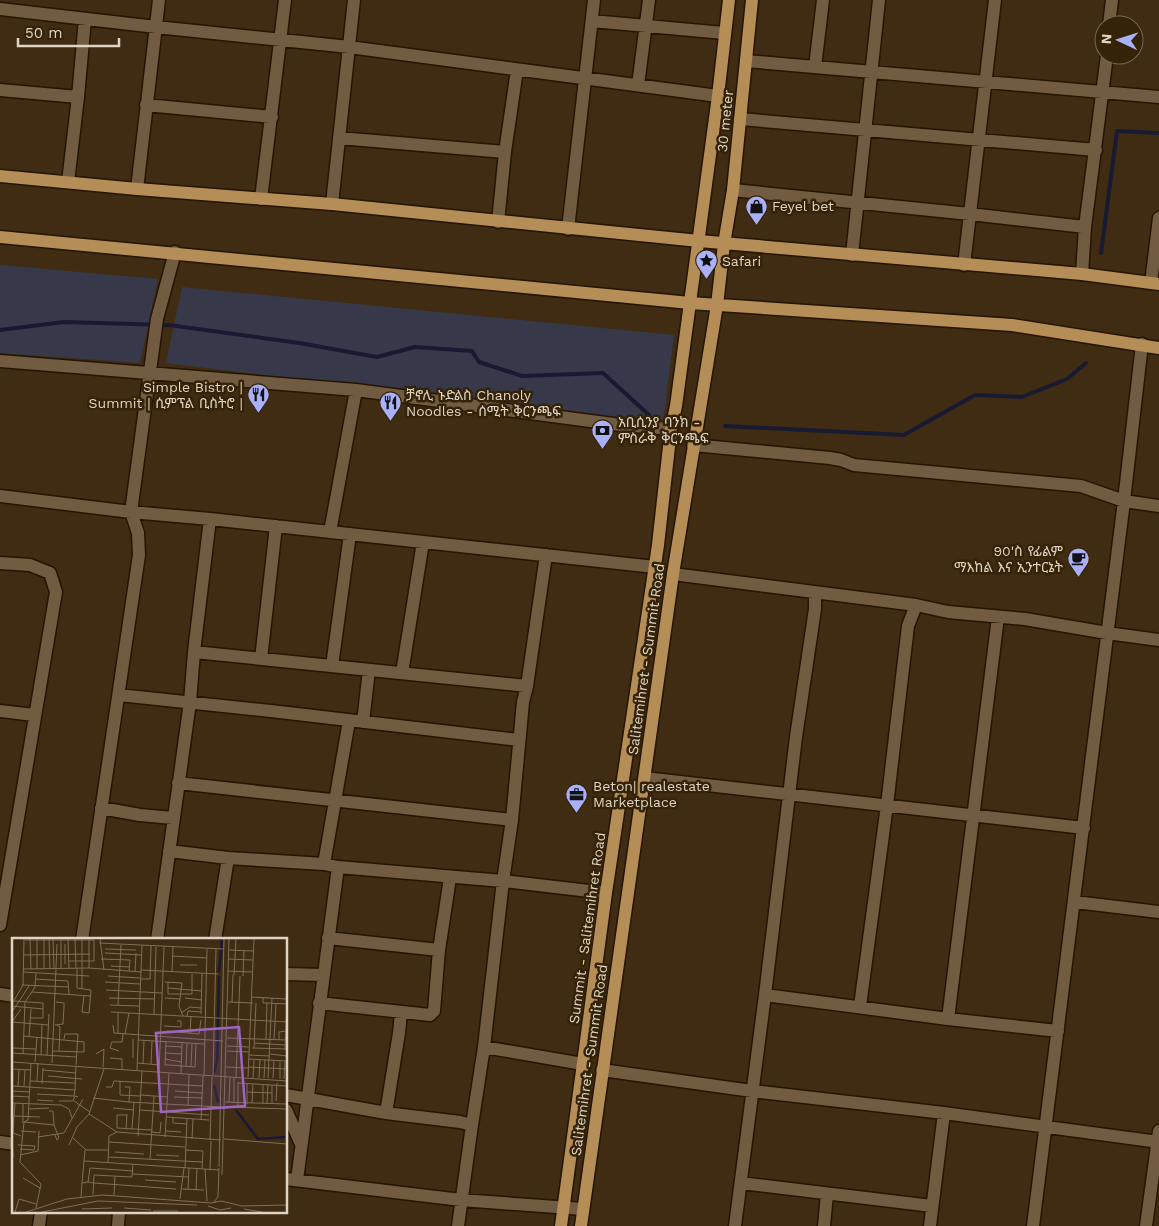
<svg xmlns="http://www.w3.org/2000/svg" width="1159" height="1226" viewBox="0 0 1159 1226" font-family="'Work Sans','Noto Sans Ethiopic',sans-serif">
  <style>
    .green { fill: #37394b }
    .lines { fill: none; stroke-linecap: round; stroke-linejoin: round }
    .stream { stroke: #181a33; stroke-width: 4 }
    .minor-casing { stroke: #251400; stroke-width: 15 }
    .primary-casing { stroke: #251400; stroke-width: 15 }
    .minor { stroke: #715c41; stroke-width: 12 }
    .primary { stroke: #b58d56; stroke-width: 12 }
    .labels { text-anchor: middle; stroke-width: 5; stroke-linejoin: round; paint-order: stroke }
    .street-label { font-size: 14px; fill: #dfd3c4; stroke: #352307 }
    .poi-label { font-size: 14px; fill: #dfd3c4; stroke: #352307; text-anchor: start }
    .inset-river { fill: none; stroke: #181a33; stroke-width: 2.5 }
    .inset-road { fill: none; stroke: #7f6f59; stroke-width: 1 }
    .view { fill: #9e66c1; fill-opacity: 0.15; stroke: #9e66c1; stroke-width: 2.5 }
    .inset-edge { fill: none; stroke: #dfd3c4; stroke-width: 2.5 }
  </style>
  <rect width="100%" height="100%" fill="#3f2c12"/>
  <path class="green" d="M0 265 158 279 140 363 0 353Z
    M182 287 674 335 663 424 166 363Z"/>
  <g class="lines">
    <path class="stream" d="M1101 253 1117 131 1158 133
      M0 330 64 322 169 325 299 343 377 357 415 347 472 351 479 362 522 376 603 373 649 415
      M725 426 904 435 975 395 1022 397 1067 379 1086 363"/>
    <defs>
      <path id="minor" d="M0 9 156 27 349 47 718 96
        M592 21 724 33
        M1109 25 1112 0
        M746 61 1159 97
        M815 67 823 0
        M638 85 649 0
        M0 90 78 97
        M146 105 272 117
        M740 119 1096 150
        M339 138 505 152
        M68 182 78 97 85 19
        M137 189 159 0
        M733 190 970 214 1085 227
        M261 199 285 0
        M332 204 354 0
        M498 222 505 152 517 70
        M568 229 594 0
        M852 255 879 0
        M964 265 995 0
        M1082 274 1085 227 1107 55
        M1151 283 1159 218
        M0 361 356 390 621 425 671 429
        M693 445 830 458 841 460 854 465 1081 486 1124 501 1159 506
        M0 496 131 512 210 519 655 567
        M330 532 356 390
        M0 563 30 565 50 573 56 592 0 925
        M673 574 916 605 948 612 1025 619 1107 633 1159 640
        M194 652 527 686 523 702 512 820 503 881 484 1047 472 1125 460 1122 386 1113 286 1095
        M261 659 276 526
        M332 666 350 534
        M402 673 423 542
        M527 686 546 555
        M119 695 271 711 519 740
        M0 711 34 715
        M363 722 369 670
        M645 778 1084 828
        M178 783 512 820
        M101 808 140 815 173 818
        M169 851 228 858 324 864 338 867 503 881 606 893
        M324 864 349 721
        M1075 902 1159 912
        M328 938 439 950
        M82 940 139 555 138 533 131 512 157 319 175 252
        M157 940 190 702 194 652 210 519
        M215 940 228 858
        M286 974 323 975
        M0 994 14 996
        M765 995 948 1019 1058 1031
        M319 1003 430 1015 434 1011 439 950 450 878
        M860 1006 887 805 908 626 916 605
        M948 1019 998 617
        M484 1047 583 1064
        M602 1070 752 1091 944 1113 1159 1142
        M286 1110 301 1144
        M386 1113 399 1033 401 1012
        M0 1142 14 1144
        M286 1179 461 1200 583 1209
        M297 1180 338 867
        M741 1183 932 1206
        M39 1226 41 1212
        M118 1226 119 1212
        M458 1226 472 1125
        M735 1226 765 995 796 737 815 609V597L813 593
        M824 1226 827 1194
        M930 1226 944 1113
        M1033 1226 1124 501 1142 344
        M1146 1226 1159 1131"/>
      <path id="primary" d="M0 176 137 189 332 204 699 241 1082 274 1159 284
        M0 237 690 303 1012 325 1159 348
        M561 1226 606 893 658 545 671 429 676 406 718 96 729 0
        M581 1226 673 574 717 305 724 244 733 190 752 0"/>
    </defs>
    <use href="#minor" class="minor-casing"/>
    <use href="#primary" class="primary-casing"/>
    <use href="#minor" class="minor"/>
    <use href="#primary" class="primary"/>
  </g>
  <defs>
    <symbol id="shop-pin" viewBox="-11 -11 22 30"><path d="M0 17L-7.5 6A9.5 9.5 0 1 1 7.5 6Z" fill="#a9b0fc" stroke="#352307"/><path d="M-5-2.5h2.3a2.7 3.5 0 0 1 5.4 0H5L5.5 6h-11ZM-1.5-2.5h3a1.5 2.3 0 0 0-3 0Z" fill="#111"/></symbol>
    <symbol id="sight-pin" viewBox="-11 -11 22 30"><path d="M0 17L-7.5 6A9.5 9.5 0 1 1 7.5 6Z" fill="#a9b0fc" stroke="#352307"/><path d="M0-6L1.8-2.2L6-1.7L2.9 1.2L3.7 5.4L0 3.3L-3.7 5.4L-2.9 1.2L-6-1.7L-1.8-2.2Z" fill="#111"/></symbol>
    <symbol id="restaurant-pin" viewBox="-11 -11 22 30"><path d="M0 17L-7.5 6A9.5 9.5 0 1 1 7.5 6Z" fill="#a9b0fc" stroke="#352307"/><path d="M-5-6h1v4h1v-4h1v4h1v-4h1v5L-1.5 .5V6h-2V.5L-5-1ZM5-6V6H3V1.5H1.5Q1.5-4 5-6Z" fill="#111"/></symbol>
    <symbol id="bank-pin" viewBox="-11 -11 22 30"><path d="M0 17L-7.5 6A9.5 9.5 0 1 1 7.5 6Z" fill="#a9b0fc" stroke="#352307"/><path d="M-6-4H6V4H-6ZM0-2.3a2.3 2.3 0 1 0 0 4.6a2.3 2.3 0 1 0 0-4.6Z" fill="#111"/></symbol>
    <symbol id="cafe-pin" viewBox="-11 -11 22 30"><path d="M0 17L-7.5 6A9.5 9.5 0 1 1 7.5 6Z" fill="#a9b0fc" stroke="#352307"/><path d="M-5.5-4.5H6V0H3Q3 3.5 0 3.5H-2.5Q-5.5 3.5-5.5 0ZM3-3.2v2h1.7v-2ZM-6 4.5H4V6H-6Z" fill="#111"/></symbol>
    <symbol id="office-pin" viewBox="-11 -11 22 30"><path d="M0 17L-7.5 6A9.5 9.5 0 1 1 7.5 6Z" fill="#a9b0fc" stroke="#352307"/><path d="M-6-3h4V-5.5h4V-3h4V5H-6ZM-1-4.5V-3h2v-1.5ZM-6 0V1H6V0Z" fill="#111"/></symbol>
  </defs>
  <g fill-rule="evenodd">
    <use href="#shop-pin" x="744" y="194" width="25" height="34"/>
    <use href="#sight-pin" x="694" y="248" width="25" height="34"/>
    <use href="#restaurant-pin" x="246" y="382" width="25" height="34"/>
    <use href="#restaurant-pin" x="378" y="390" width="25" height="34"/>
    <use href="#bank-pin" x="590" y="418" width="25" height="34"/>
    <use href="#cafe-pin" x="1066" y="546" width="25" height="34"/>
    <use href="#office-pin" x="564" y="782" width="25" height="34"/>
  </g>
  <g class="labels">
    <g class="street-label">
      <text transform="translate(725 121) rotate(-84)" y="5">30 meter</text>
      <text transform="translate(646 659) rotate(-82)" y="5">Salitemihret - Summit Road</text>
      <text transform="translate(587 928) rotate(-82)" y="5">Summit - Salitemihret Road</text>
      <text transform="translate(589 1060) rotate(-82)" y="5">Salitemihret - Summit Road</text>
    </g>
    <g class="poi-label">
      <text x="772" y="211">Feyel bet</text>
      <text x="722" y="266">Safari</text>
      <text x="243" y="392" text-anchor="end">Simple Bistro |<tspan x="243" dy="16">Summit | ሲምፕል ቢስትሮ |</tspan></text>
      <text x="406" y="400">ቻኖሊ ኑድልስ Chanoly<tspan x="406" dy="16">Noodles - ሰሚት ቅርንጫፍ</tspan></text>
      <text x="618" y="427">አቢሲንያ ባንክ -<tspan x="618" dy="16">ምስራቅ ቅርንጫፍ</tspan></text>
      <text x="1063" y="556" text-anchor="end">90'ስ የፊልም<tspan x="1063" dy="16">ማእከል እና ኢንተርኔት</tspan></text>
      <text x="593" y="791">Beton| realestate<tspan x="593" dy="16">Marketplace</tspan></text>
    </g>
  </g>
  <g transform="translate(12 938)">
    <rect width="275" height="275" fill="#3f2c12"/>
    <path class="inset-river" d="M207 34 210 2M202 135 205 123 207 38M202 147 206 164M224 172 246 201 273 199"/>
    <path class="inset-road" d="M18 1 19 31M25 1V31M32 1V31M37 1 38 31M41 1 42 31M56 1 57 30M63 1 64 30M70 1V51M88 1 92 32M13 2H82V23H57M49 2V30M87 5 212 11M53 6V26M93 11 124 12M217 12 241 13M93 15 129 17M11 17 78 16M160 18 195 20M89 21 118 22 117 33M216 21 241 22M168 27H185M99 28 117 29M65 30V50L79 52 77 75 70 74 72 58M77 30 129 34M11 31 77 30V1M129 32 206 36M216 33 240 34M11 34 77 38M123 34 124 15M160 34 161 9M222 37 224 1M96 38 128 40M231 38 232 12M23 41 56 43 57 57M128 41H138L139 8M93 44 128 46M153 44 170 45 167 68 171 78M156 44V56H180V36M10 47 57 49M156 50 190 53M94 52 150 55M20 54 79 58M239 59 275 61M97 60 142 61M153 60 168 61M173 60 190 62M251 60V65H255L254 101M2 63 31 65V80H19M216 64 241 65M220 64 221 37M255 65 275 66 273 111M0 66 11 47 12 1M98 67 127 68M106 67 109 7M0 68 31 71M0 74 17 48M99 74 275 84M106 74V95M169 75 178 69 189 70M142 76 144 9M189 76 190 35M175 78 176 73 189 74M0 84 37 87M0 84 9 71M43 87 51 86 52 69V65L44 64M45 87 48 89 47 113M101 87 102 95 211 103M152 88 169 89V83H165M155 93 187 96 189 82M178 95 179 78M113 96 117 75M11 98 72 104V114L41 113M17 99 19 71M215 100 275 102M52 101 53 96H66L64 127M121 101V120M262 101 264 66M126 102 193 106M267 102V94L274 93M154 104 153 127H158L183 129 184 106M242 105 273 107M154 108 170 109M215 108 237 109M0 110 24 111M240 110 275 111M242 110 244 65M107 113 98 110 100 104H110L111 96M215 113 237 114M0 115 64 119M153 115 170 116M11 116 13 64 23 49 24 35M84 116 92 111 91 129M258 116 275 118M29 117 30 86M35 117 37 76M237 117 258 118M98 120 110 121V131M153 121 169 124M236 121 275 123M0 124 275 143M23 124 25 99M40 125 45 6M125 125 148 127M131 126 132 102M139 126 140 103M174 128 175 105M179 128 180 106M214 129 236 130M236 129 275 131M0 131 19 132M31 132 64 135M125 132 130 8M147 135 152 9M169 135 170 105M192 137 195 11M201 137 204 11M36 138 70 141M224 139 228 38M236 139 242 1M241 140 242 122M247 140 248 122M252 140 253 122M256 140 260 60M261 140 262 122M268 141V123M272 141 273 123M18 143 63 145M25 143 26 125M108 143V157L128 158M226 145 275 148M30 146 31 130M0 148 63 152 64 128M6 148 7 131M12 148 13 132M94 149H100L102 143 191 148M113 149H118L117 164 209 169M0 153 18 154M163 153 190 155M235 154 260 155M25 156 62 158 63 152M129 157 156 159M0 158 17 159M162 159 190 160M81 160 117 164M25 162 41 163M47 163H61L63 158 66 159M62 163 78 174M264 163 265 145M213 164 274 166M217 164 218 140M0 165 49 167 57 171 60 180M3 165 2 178 28 179M222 165V140M240 165 241 146M235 166V145M251 166V147M255 166 256 146M260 166V147M176 167 177 137M226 167V144M213 169 275 171M101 170 122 172M16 171 37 170M128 172 197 177M37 173H41L42 187 47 200 45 202 43 197M77 176 105 194M115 177H105V190L140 192M2 178 1 195 9 198M155 179 197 182M161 180V185L175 186M189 182 191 138M12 184 8 224 29 246 24 270M12 184 16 182 19 125M12 184 42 187M11 185V166M114 191 115 176M120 191 122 164M9 193 24 194M154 193 169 194M0 194 1 219M140 194 148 195 149 184M126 198 130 133M26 199 52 195 71 161M153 199 157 135M61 200 74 212H96M180 201 181 181M212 201 275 206M198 202 200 139M97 204 173 209M6 207 23 208M57 207 65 189 77 176 92 131M8 211 22 212 23 208M173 212 191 213 190 231M103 214 132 216M8 217 26 213 27 193M144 217 167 218M96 219 190 224M138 221 142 158M72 223 207 232M96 225 97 198 105 194 209 202M207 229 212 1M173 230 175 181M193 231 195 263M198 232 199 203M121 236 177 239M82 237 120 239 121 226M210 237 217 1M11 240 28 250M133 242 164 244M70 245 73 212M82 245 164 251M82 245 76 244 78 230 121 233M170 251 192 252M176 251 177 230M184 252 185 230M81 257 82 237M102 257 103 238M69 259 70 245 76 244M168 261 172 230M202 264 206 259 207 230M196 268 208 272 219 270M112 270 139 272M70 271 100 270M232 271 250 274M141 273H166M3 274 7 261 24 266M14 274 55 261 91 257 199 265 209 263 230 268 275 267M30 274 86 263 185 267"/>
    <path class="view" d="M227 89 233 168 149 174 144 95Z"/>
    <rect width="275" height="275" class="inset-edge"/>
  </g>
  <g transform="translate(1119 40) rotate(274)"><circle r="24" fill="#352307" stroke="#796953"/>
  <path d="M0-4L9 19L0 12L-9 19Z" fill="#a9b0fc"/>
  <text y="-8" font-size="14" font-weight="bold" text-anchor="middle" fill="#dfd3c4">N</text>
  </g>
  <path d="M18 38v8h101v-8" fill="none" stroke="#dfd3c4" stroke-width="2.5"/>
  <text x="25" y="38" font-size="15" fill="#dfd3c4" stroke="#352307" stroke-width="4" paint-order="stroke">50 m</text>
</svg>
